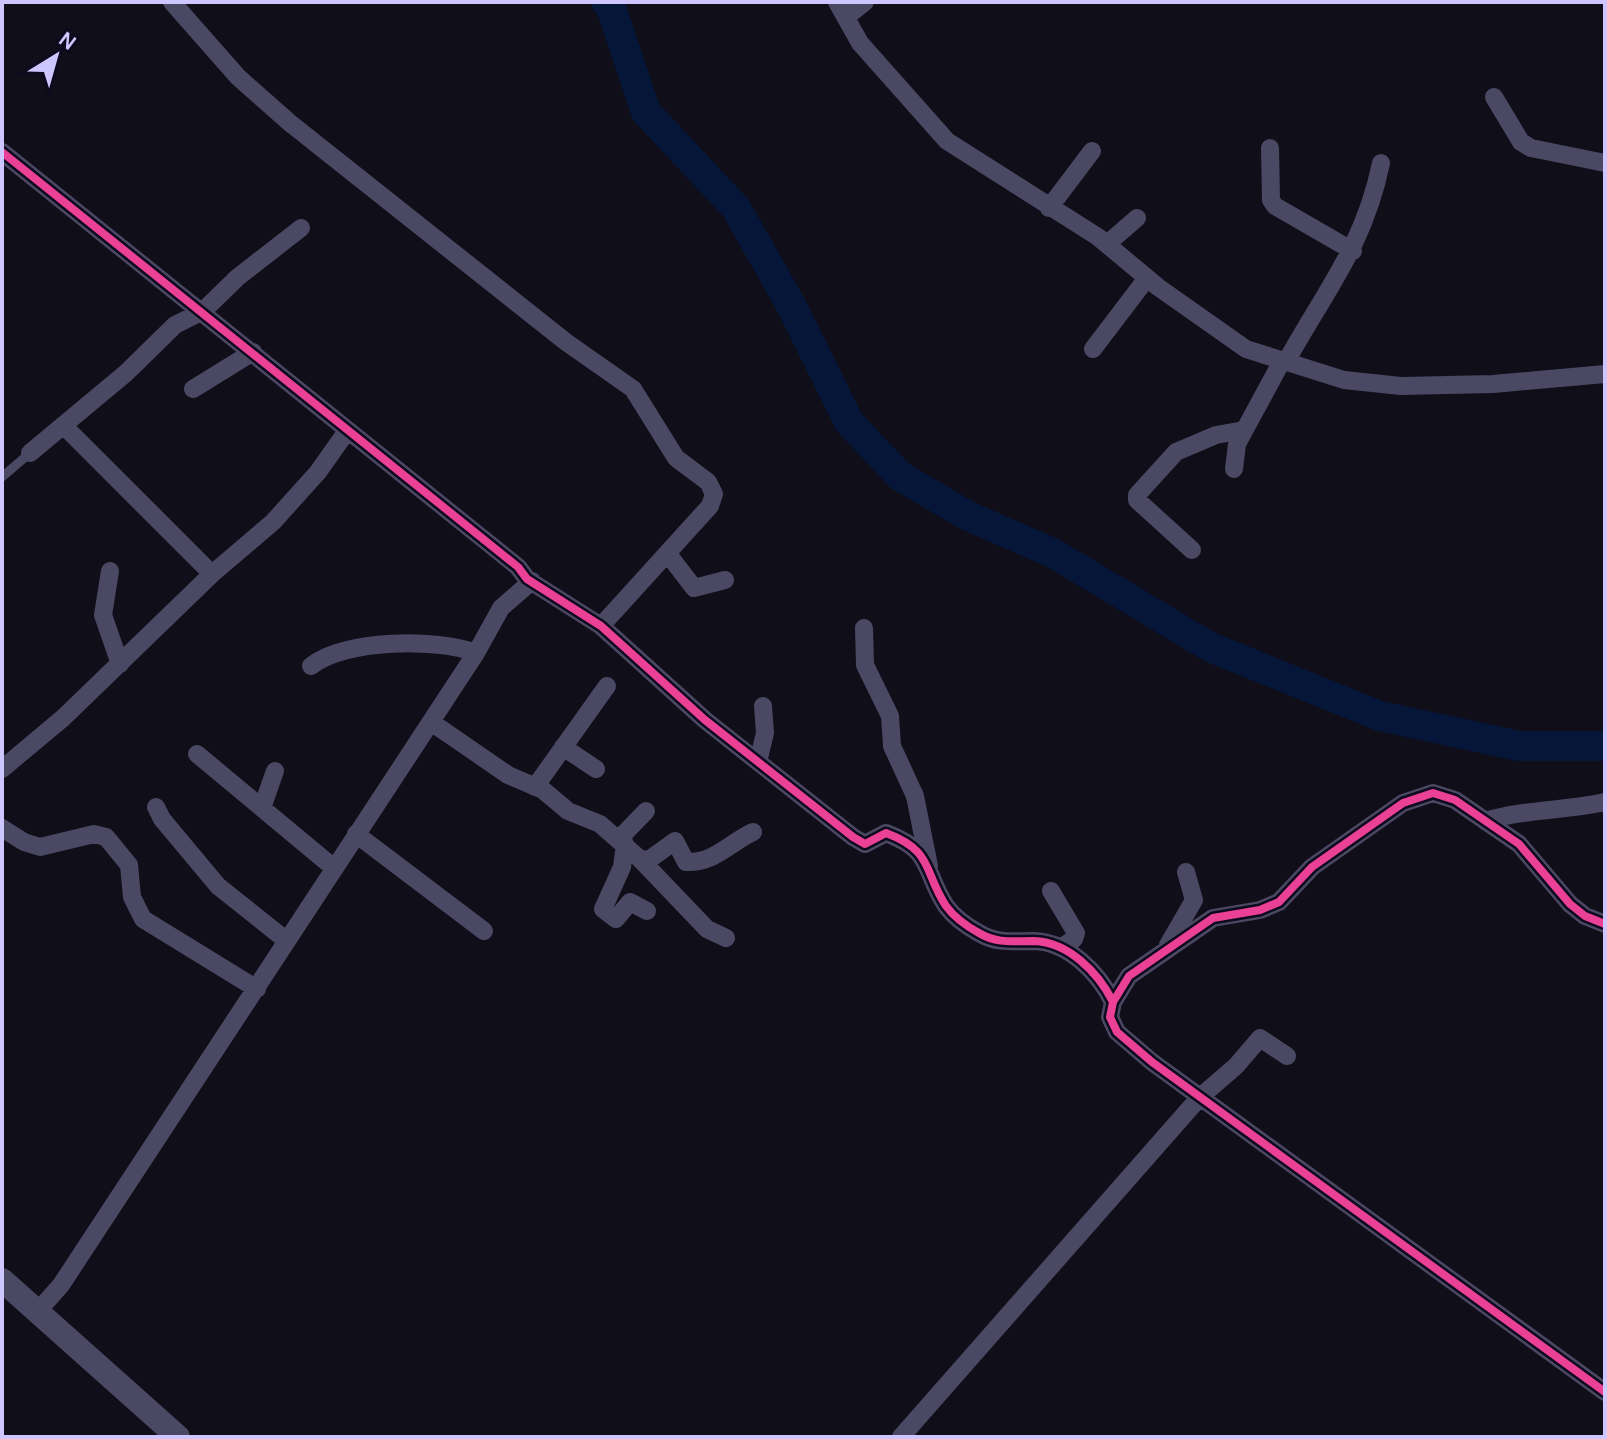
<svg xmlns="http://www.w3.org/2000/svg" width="1607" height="1439" viewBox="0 0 1607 1439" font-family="Karla,sans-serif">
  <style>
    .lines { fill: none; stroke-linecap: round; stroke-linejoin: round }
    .river { stroke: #051639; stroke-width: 30 }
    .service { stroke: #4a4863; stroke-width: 9 }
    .minor { stroke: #4a4863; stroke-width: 18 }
    .tertiary { stroke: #4a4863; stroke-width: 24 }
    .cycleway-casing { stroke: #0d0a1d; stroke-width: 13 }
    .cycleway { stroke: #ea4096; stroke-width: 8 }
  </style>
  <rect width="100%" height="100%" fill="#100e19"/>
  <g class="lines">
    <path class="river" d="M606 2 612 10 646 112 736 208 792 307 849 422 900 476 968 516 1053 553 1210 647 1380 716 1519 746H1605"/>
    <path class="service" d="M2 477 30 453"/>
    <path class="minor" d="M172 2 238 77 290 123 566 342 633 389 676 458 708 482 714 494 710 506 601 626
      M837 2 860 43 947 141 1098 237 1158 287 1246 349 1344 380 1401 386 1493 384 1605 374
      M846 17 865 2
      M1494 97 1521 142 1531 148 1605 163
      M1270 148 1271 200 1275 206 1353 251
      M2 152 518 567 527 579 601 626 705 720 853 837 865 844 886 833C934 851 923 871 946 906 954 917 968 927 979 933 997 944 1014 941 1034 941 1068 942 1098 972 1113 1002
      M1049 208 1092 151
      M1107 244 1137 218
      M1093 349 1147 278
      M1286 362C1325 291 1364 246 1381 163
      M193 389 253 352
      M63 425 212 574 273 522 318 472 347 431
      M30 453 126 373 175 325 203 311 238 277 301 228
      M1234 469 1237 444 1282 361
      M1192 550 1137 500V495L1176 452 1216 435 1244 430
      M668 554 694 588 725 580
      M110 571 103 615 120 664
      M864 628 865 665 890 716 892 746 915 796 929 866
      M311 666C344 639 437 638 476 653
      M431 722 508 775 543 790 568 811 600 824 641 860 707 929 726 938
      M563 747 596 769
      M197 754 334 868
      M758 762 765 733 763 706
      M2 769 63 718 212 574
      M535 787 607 686
      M156 807 162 819 218 886 287 941
      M262 808 275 771
      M1485 821C1525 809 1564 811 1605 802
      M2 828 24 842 40 847 94 834 106 837 129 865 132 897 143 919 257 989
      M356 834 484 931
      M619 839 646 811
      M625 844 622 867 603 909 616 919 630 902 647 911
      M641 860 650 859 675 841 686 862C715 863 729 843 753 832
      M1051 891 1076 933 1074 939 1062 947
      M1605 924 1585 916 1570 904 1519 844 1455 800 1433 793 1403 803 1312 867 1279 902 1260 910 1213 918 1129 976 1113 1002 1110 1017 1117 1032 1152 1062 1605 1392
      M1168 945 1194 900 1186 872
      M37 1312 61 1285 476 653 501 608 532 581
      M901 1437 1199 1098 1236 1066 1260 1038 1287 1056"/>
    <path class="tertiary" d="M2 1280 178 1437"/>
    <defs>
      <path id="cycleway" d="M2 152 518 567 527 579 601 626 705 720 853 837 865 844 886 833C934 851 923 871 946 906 954 917 968 927 979 933 997 944 1014 941 1034 941 1068 942 1098 972 1113 1002
        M1605 924 1585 916 1570 904 1519 844 1455 800 1433 793 1403 803 1312 867 1279 902 1260 910 1213 918 1129 976 1113 1002 1110 1017 1117 1032 1152 1062 1605 1392"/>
    </defs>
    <use href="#cycleway" class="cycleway-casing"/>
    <use href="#cycleway" class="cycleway"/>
  </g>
  <rect width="1607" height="1439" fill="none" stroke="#cec6ff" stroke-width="8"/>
  <g transform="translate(56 56) rotate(37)" stroke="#0d0a1d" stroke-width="6" paint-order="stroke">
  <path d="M0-6L14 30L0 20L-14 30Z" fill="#cec6ff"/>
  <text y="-12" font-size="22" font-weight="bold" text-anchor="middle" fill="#cec6ff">N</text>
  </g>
</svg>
